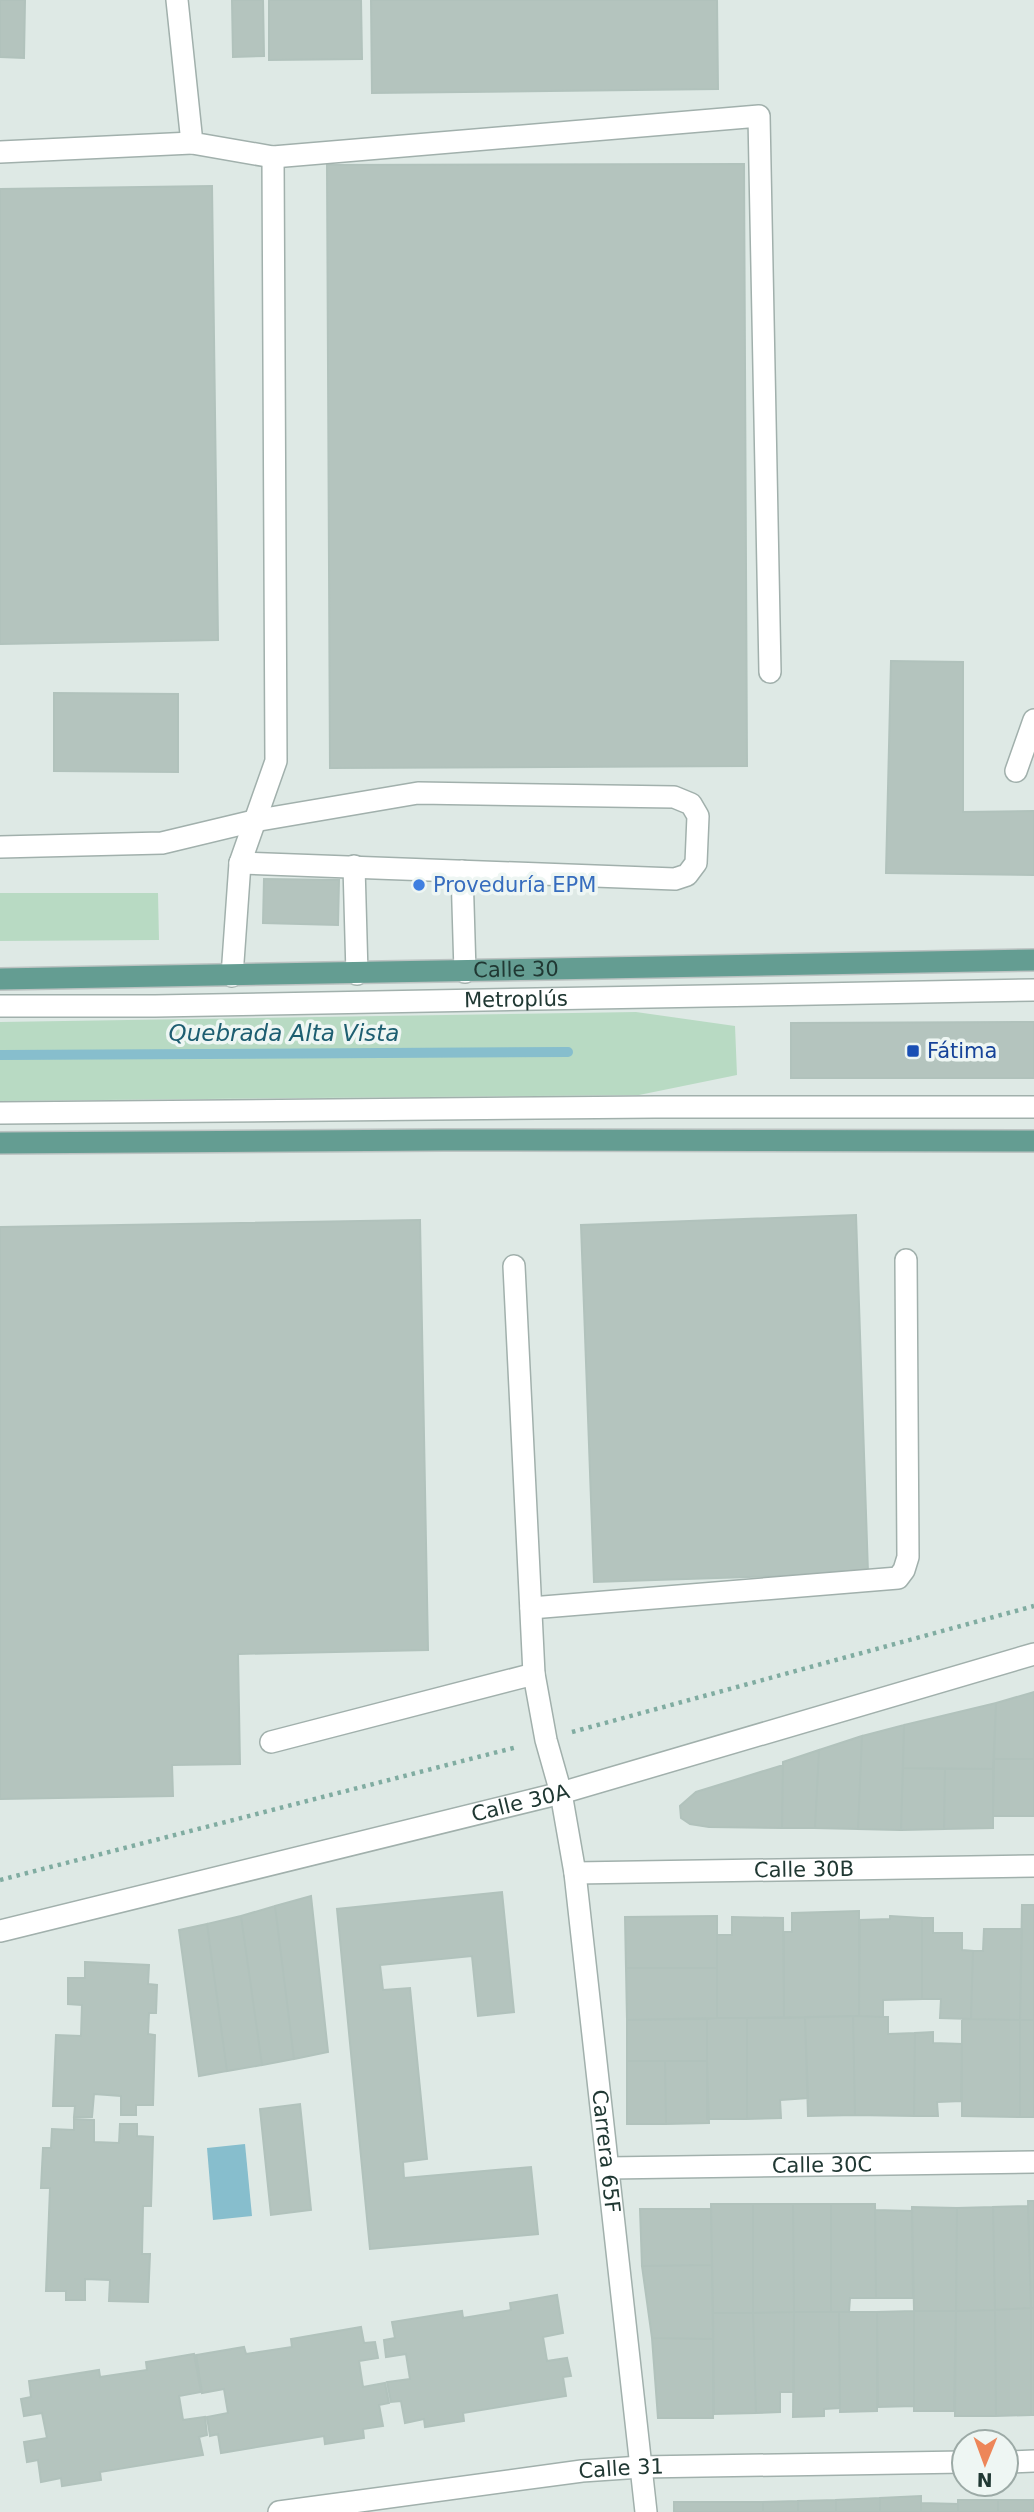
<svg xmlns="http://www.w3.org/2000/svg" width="1034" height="2512" viewBox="0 0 1034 2512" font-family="'DejaVu Sans',sans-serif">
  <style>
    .green { fill: #b8dac3 }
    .water { fill: #87becd }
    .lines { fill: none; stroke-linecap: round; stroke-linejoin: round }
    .stream { stroke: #87becd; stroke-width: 10 }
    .building { fill: #b4c4be; stroke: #b1c2bc; stroke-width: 2 }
    .minor-casing { stroke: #a1b0ac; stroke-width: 24 }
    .major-casing { stroke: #bcc3c2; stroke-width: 24 }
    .path { stroke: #80aca1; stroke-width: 4.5; stroke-dasharray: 3.5 5; stroke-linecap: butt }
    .minor { stroke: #fff; stroke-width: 21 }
    .major { stroke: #649d92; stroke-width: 21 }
    .shop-dot { fill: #3f7fe0; stroke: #eef6f3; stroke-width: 2.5 }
    .transit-dot { fill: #1a4fb4; stroke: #eef6f3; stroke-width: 2.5 }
    .labels { text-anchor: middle; stroke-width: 7; stroke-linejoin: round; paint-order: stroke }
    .shop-label { font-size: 21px; fill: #366cbe; stroke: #eef6f3; text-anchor: start }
    .street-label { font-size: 21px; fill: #203833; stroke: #eef6f3 }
    .transit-label { font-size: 21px; fill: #164399; stroke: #eef6f3; text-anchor: start }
    .water-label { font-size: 23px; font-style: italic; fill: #1d5e71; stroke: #eef6f3 }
  </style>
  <rect width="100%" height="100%" fill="#dee9e5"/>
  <path class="green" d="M0 893H158L159 940 0 941Z
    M636 1012 735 1026 737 1075 639 1095 0 1101V1022Z"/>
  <path class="water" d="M245 2144 252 2216 213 2220 207 2148Z"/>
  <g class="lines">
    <path class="stream" d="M0 1055 568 1052"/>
  </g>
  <path class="building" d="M0 0H25L24 58 0 57Z
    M232 0H263L264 56 233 57Z
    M269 0H361L362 59 269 60Z
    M371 0H717L718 89 372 93Z
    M744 164 747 766 330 768 327 165Z
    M212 186 218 640 0 644V189Z
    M891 661 963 662V812L1034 811V875L886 873Z
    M54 693 178 694V772L54 771Z
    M264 879 339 880 338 925 263 923Z
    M1034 1022V1078H791V1023Z
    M856 1215 868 1573 594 1582 581 1225Z
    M420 1220 428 1650 238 1654 240 1764 172 1765 173 1796 0 1799V1227Z
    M1034 1692V1759H994L996 1703Z
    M996 1703 993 1769 903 1768 904 1725Z
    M904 1725 901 1830 858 1829 862 1736Z
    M862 1736 858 1829 815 1828 819 1750Z
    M819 1750 815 1828H782L783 1762Z
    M994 1759H1034V1816H993Z
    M783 1765 782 1828 709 1827 690 1824 681 1818 680 1806 696 1792Z
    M903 1768 945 1769 944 1829 901 1830Z
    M945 1769H993V1828L944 1829Z
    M502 1892 514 2012 478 2016 472 1956 380 1965 383 1990 410 1988 427 2159 403 2162 404 2178 531 2167 538 2234 370 2249 337 1909Z
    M311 1896 328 2052 294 2059 275 1906Z
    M1022 1905H1034V2020H1020Z
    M275 1906 294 2059 262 2065 241 1916Z
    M859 1911V2016L784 2018V1932H792V1913Z
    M241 1916 262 2065 227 2071 207 1924Z
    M717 1916V1968H626L625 1917Z
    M890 1916 922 1918V1999L883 2000V2017L859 2016 860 1920 890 1919Z
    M732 1917 783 1918 784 2018H717V1935H732Z
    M922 1918H933V1933H962V1950L973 1951 971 2019 940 2018 941 1999H922Z
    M207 1924 227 2071 199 2076 179 1930Z
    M984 1929H1022L1020 2020 971 2019 973 1951H983Z
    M85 1962 149 1965 148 1984 157 1985 156 2013H149L148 2034 155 2035 153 2105H136V2115H121V2096L94 2094 92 2117H74L75 2106H53L56 2035 81 2036 82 2005 68 2004V1978H85Z
    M626 1968H717V2018L627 2020Z
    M853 2016 855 2115 808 2116 805 2017Z
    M853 2016 888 2017V2034L915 2033 914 2116 855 2115Z
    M805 2017 808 2098 780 2100 781 2118 747 2119V2018Z
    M717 2018H747V2119H707V2019Z
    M707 2019V2061H627V2020Z
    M962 2019 1020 2020V2117L962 2116Z
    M1020 2020H1034V2117H1020Z
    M933 2032V2043L962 2044 961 2101 937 2102 938 2116H914L915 2033Z
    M627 2061H665L666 2124H627Z
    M665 2061H707L709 2123 666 2124Z
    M300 2104 311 2210 271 2215 260 2109Z
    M74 2119 94 2120V2142L119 2143 120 2124H137V2136L153 2137 151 2206H143L142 2254H150L148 2302 109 2301 110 2280 85 2279V2300H66V2291H46L50 2188H41L43 2148H51L52 2129 74 2130Z
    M1028 2201H1034V2308H1031Z
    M711 2204H753V2313H713Z
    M753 2204H793L794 2312 753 2313Z
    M793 2204H831V2312H794Z
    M831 2204H875L876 2298H850L849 2312H831Z
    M1028 2206 1031 2308 995 2310 993 2207Z
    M912 2207 957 2208 956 2311H914Z
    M993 2207 995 2310 956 2311 957 2208Z
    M640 2209H711L712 2265 642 2266Z
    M875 2210 912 2211 913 2298H876Z
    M712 2265 713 2339 652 2338 642 2266Z
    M557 2295 563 2333 543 2337 547 2361 567 2358 571 2376 563 2377 566 2396 463 2413 464 2421 425 2427 424 2419 405 2423 401 2401 391 2402 387 2382 410 2379 406 2354 386 2357 384 2340 395 2338 392 2322 462 2311 463 2318 511 2310 510 2303Z
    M1031 2308H1034V2415H1031Z
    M1031 2308V2415L996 2416 995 2310Z
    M995 2310 996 2416H955L956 2311Z
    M914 2311H956L954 2411H914Z
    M914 2311V2406L878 2407 877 2312Z
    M794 2312H839L840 2408 824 2409V2416L793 2417Z
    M794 2312V2392H780V2412L756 2413 753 2313Z
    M839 2312H877V2411L840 2412Z
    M713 2313H753L756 2413 714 2414Z
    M361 2327 364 2343 375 2342 378 2358 359 2361 363 2387 385 2383 389 2403 379 2405 383 2426 363 2429 364 2438 325 2444 324 2436 221 2453 218 2434 210 2436 207 2417 228 2413 224 2389 202 2393 196 2355 244 2347 246 2354 292 2347 291 2339Z
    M652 2338 713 2339V2418H658Z
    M194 2354 201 2392 179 2396 183 2420 205 2417 207 2435 199 2437 203 2455 100 2472 101 2480 62 2486 61 2478 41 2482 38 2460 27 2462 24 2442 47 2438 42 2413 24 2416 21 2399 31 2397 29 2381 99 2370 100 2377 147 2370 146 2362Z
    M921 2496V2512H880V2498Z
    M880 2498V2512H836V2500Z
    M836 2500V2512H798V2501Z
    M958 2500H998V2512H958Z
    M998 2500H1034V2512H998Z
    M798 2501V2512H763V2502Z
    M674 2502H763V2512H674Z
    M921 2503 958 2504V2512H921Z"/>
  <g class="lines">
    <defs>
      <g id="minor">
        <path d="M177 0 192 143 273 157 759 116 770 672"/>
        <path d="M0 152 192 143"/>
        <path d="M1016 771 1034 720"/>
        <path d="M0 847 162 843 254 821 418 793 674 797 691 804 698 816 696 863 687 875 675 879 240 863"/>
        <path d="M354 866 357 974"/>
        <path d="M462 871 465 972"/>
        <path d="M232 976 240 863 276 761 273 157"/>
        <path id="s1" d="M0 1006H155L1034 990"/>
        <path d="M0 1113 655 1107H1034"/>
        <path id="s2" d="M514 1266 534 1674 546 1740 561 1793 575 1873 646 2512"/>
        <path d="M531 1608 898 1578 904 1570 908 1557 906 1260"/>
        <path d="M271 1742 534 1674"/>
        <path id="s3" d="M575 1873 1034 1866"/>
        <path id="s4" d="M0 1931 561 1793 1034 1654"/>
        <path id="s5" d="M608 2168 1034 2162"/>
        <path d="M1006 2462 1034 2461"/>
        <path id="s6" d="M279 2512 582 2471 641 2467 964 2462"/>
      </g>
      <g id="major">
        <path id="s7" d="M0 979 1034 960"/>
        <path d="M0 1143 443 1140 1034 1141"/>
      </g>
    </defs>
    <use href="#minor" class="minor-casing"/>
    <use href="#major" class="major-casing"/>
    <path class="path" d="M572 1732 1034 1606
      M0 1880 517 1747"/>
    <use href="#minor" class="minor"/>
    <use href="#major" class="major"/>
  </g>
  <circle class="shop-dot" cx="419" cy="885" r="7"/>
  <rect class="transit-dot" x="906" y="1044" width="14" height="14" rx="3.5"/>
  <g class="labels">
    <g class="shop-label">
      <text x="433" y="892">Proveduría EPM</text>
    </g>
    <g class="street-label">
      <text dy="7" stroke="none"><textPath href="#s7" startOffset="516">Calle 30</textPath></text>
      <text dy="7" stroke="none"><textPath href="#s1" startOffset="516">Metroplús</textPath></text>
      <text dy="7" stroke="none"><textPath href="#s4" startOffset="536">Calle 30A</textPath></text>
      <text dy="7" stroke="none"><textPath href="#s3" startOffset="229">Calle 30B</textPath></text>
      <text dy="7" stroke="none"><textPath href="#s2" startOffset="892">Carrera 65F</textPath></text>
      <text dy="7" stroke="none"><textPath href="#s5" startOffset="214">Calle 30C</textPath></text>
      <text dy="7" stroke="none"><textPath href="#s6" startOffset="345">Calle 31</textPath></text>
    </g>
    <g class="transit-label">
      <text x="927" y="1058">Fátima</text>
    </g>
    <g class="water-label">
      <text x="284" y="1041">Quebrada Alta Vista</text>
    </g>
  </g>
  <g transform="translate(985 2463) rotate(181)"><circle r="33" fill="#eef6f3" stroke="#9caaa6" stroke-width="2"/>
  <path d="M0-5L12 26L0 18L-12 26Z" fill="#ed8659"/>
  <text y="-10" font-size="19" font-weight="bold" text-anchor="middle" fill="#203833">N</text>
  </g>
</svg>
